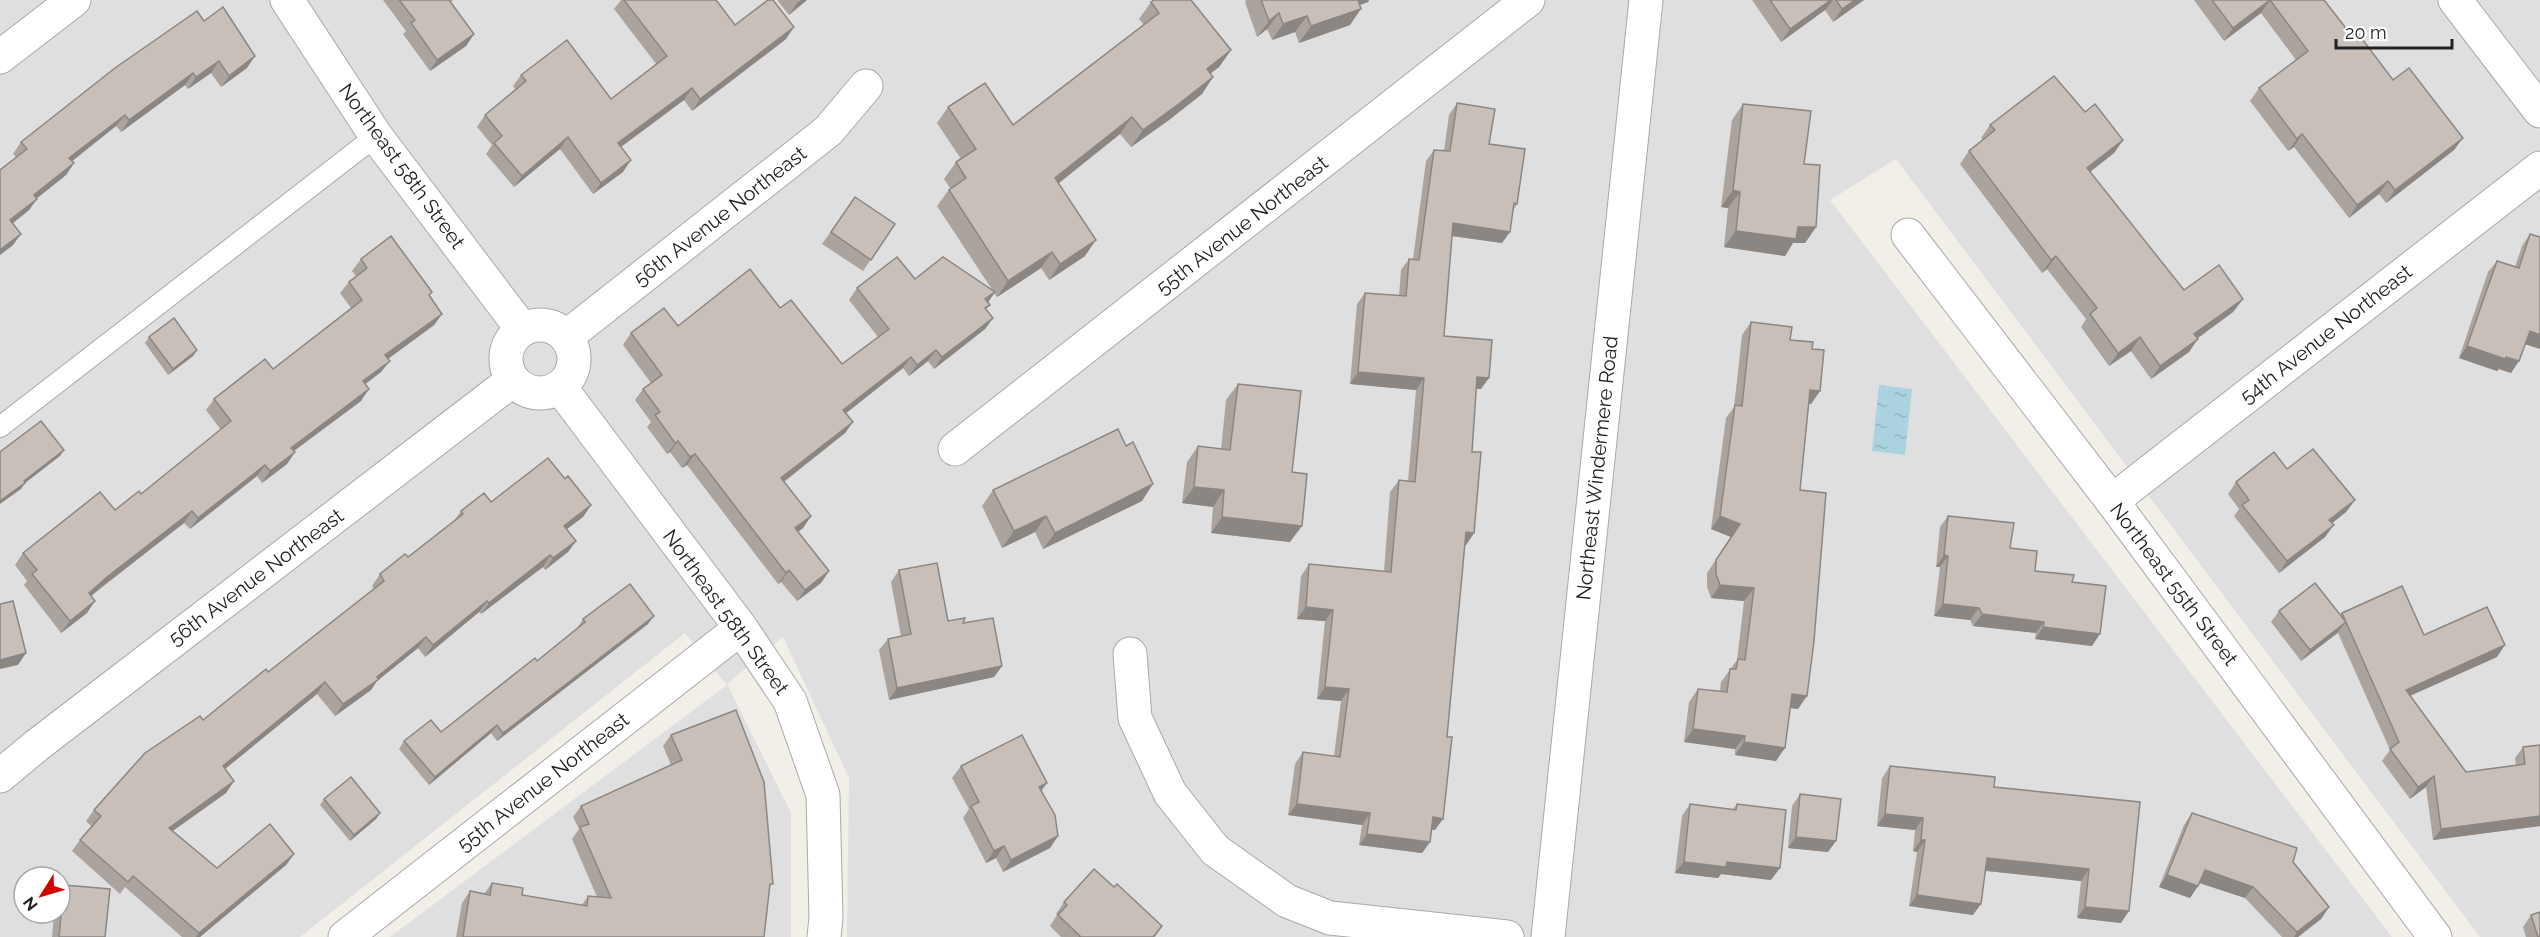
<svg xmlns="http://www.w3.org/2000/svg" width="2540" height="937" font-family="Raleway,sans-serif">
  <defs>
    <pattern id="water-ripples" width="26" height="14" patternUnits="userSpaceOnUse" patternTransform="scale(1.5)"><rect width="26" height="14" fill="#aad3df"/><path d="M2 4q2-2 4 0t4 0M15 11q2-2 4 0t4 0" fill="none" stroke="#92b5bf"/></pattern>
  </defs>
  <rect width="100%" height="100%" fill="#f2efe9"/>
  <path fill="#e0dfdf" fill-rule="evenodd" d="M0,0h2540v937h-60l-584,-778 -66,41 562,737h-1545l2,-159 -66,-141 -56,47 64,129v124h-401l337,-252 -42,-52 -385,304h-300zM24,877h36v36h-36z"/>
  <polygon fill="url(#water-ripples)" points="1879,385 1912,389 1905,455 1872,451"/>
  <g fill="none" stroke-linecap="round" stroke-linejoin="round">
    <g stroke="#a9a9a9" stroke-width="22">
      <polyline id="service" points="0,427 376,136"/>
    </g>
    <g stroke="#a9a9a9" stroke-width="35">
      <g id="minor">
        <polyline points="287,0 376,136 522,329"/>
        <polyline points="2455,0 2540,111"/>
        <polyline points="0,57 74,0"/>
        <polyline points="1908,235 2112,501 2435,937"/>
        <circle cx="540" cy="359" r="34"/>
        <polyline points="566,337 828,131 866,86"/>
        <polyline points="560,387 741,628 790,701 823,795 826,918 824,937"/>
        <polyline points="955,449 1528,0"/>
        <polyline points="2112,501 2540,168"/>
        <polyline points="1130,654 1135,718 1170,793 1215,850 1287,901 1330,918 1507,937"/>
        <polyline points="0,776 36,746 513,380"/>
        <polyline points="345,937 741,628"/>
        <polyline points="1548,937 1646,0"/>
      </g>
    </g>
    <use href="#service" stroke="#fff" stroke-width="20"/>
    <use href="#minor" stroke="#fff" stroke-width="33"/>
  </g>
  <g fill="#aba49e">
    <polygon points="383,0 453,0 451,2 474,34 466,46 430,71 403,34 406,31"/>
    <polygon points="621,0 716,0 735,25 786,39 692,111 684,100 621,147 623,172 593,194 560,149 514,187 486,154 492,145 477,127 485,115 516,90 513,86 521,75 611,99 657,65 614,9"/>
    <polygon points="777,0 807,0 789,15"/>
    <polygon points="1246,0 1369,0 1368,2 1360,5 1350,25 1299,43 1295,32 1272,40 1267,29 1257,37 1245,2"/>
    <polygon points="1752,0 1864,0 1833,22 1825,10 1781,42"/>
    <polygon points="2194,0 2324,0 2352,36 2393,80 2454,150 2386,203 2379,194 2349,218 2294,147 2288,151 2250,101 2259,88 2296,60 2261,13 2224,41"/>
    <polygon points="1151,2 1231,50 1219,67 1210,74 1213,77 1202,94 1169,120 1131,147 1120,134 1059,183 1085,256 1049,280 1041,268 997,297 994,293 988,302 990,305 986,309 993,318 985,329 934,369 928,361 909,376 903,368 846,413 853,422 845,433 784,482 811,516 803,528 798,532 829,571 821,583 797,601 781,582 778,584 687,465 682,468 670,452 667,454 647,427 651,422 635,400 643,389 651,383 623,345 631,333 780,308 842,364 878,337 849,300 857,288 915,279 993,291 937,206 950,188 944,179 956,162 961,159 937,123 948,107 1013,125 1144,25 1139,19"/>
    <polygon points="204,21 247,68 221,87 211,73 188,89 185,85 121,132 116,126 72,161 74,163 66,175 37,198 29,210 13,223 13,245 0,255 0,170 16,157 13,154 21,142"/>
    <polygon points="1457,103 1489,144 1517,204 1514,209 1502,243 1452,236 1444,336 1481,389 1476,389 1472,452 1474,533 1466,545 1464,545 1435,830 1432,830 1430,842 1422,853 1359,845 1362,825 1288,815 1295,764 1303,752 1334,756 1341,701 1317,699 1325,621 1297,619 1301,576 1309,564 1384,571 1390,492 1399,480 1408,481 1416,390 1350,384 1357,304 1365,293 1399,296 1401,270 1409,259 1413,259 1426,161 1434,150 1444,151 1449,115"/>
    <polygon points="1743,104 1804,164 1816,227 1805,243 1793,243 1785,256 1724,247 1728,208 1721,207 1732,120"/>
    <polygon points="2085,112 2123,140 2114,153 2090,172 2184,290 2243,299 2233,312 2197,339 2189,352 2151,379 2131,351 2109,366 2081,327 2086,319 2047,269 2042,273 1960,164 1969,151 1983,140 1981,138 1990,125"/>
    <polygon points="855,197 895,224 863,271 822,244"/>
    <polygon points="2530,234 2525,344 2511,373 2499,369 2497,371 2459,358 2488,272 2497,261 2515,267 2522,246"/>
    <polygon points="361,259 429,296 442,314 434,325 388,359 381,372 365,384 361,401 294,451 295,452 287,464 262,483 257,476 190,529 184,523 91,596 87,613 61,633 24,585 27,581 15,565 23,553 115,510 141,494 221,430 206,410 214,399 273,369 351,308 340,293 349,282 356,276 352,271"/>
    <polygon points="1751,322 1812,349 1820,391 1811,404 1809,404 1800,490 1798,709 1790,708 1776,761 1735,755 1735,749 1684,742 1689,702 1698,689 1720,691 1721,682 1737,660 1744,601 1711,598 1707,587 1707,573 1731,537 1711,529 1726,418 1734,407 1742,335"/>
    <polygon points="149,337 197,350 193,356 168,375 145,343"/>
    <polygon points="1238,384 1292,472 1290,542 1211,533 1213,507 1182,503 1187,462 1198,446 1221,449 1226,400"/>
    <polygon points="2287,469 2355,500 2346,512 2332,523 2325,537 2279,573 2234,516 2239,509 2228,494 2236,482"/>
    <polygon points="565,479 591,505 583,517 567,529 576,541 568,552 545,570 543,567 481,614 479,612 425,657 418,648 377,681 371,690 335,716 317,694 225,769 234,781 226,793 173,831 217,868 294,854 286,865 200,937 182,937 125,887 120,894 72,851 80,840 92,827 86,821 94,810 203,720 268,672 374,589 372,586 380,574 408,557 453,522 461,511"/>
    <polygon points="993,490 1142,501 1043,549 1035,532 1002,548 982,506"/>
    <polygon points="1948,516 2010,548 2035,571 2072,582 2092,646 2035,639 2036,633 1973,626 1970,620 1934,616 1940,567 1936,567 1940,527"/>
    <polygon points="899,570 948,621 963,623 1002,666 994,677 889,700 879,650 888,639 901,636 891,582"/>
    <polygon points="2279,611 2340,615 2342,613 2424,635 2497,657 2410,696 2466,772 2516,765 2515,758 2523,747 2540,745 2540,826 2433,840 2426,787 2410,799 2382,761 2390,750 2338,633 2301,661 2271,622"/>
    <polygon points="583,619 648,624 497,741 491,733 429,785 399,749 404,741 441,732 537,661 578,628 578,627"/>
    <polygon points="671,735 769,889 764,937 456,937 462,903 470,891 484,894 492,883 522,895 582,905 588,896 597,897 572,839 579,829 573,817 581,806 671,765 663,746"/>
    <polygon points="961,766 1042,791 1058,836 1050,848 1003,872 996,858 986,863 963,818 969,809 952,778"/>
    <polygon points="1890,766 1994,787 2140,802 2121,923 2077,918 2081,881 1986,871 1973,915 1909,906 1917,852 1913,851 1915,830 1877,826 1882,778"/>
    <polygon points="1800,794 1828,852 1788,848 1792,806"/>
    <polygon points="324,799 380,813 376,819 350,841 320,805"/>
    <polygon points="1690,804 1733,809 1737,804 1771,880 1721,874 1718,878 1675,873 1682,816"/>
    <polygon points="2192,813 2293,862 2329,907 2321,919 2298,937 2282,937 2245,898 2199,883 2190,898 2159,887 2184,825"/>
    <polygon points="64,885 105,937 52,937 54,913 60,913 60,891"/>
    <polygon points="1114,887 1162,926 1155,937 1061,937 1050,926 1057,915 1056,914 1064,902"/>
    <polygon points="2531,915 2540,937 2526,937 2523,927"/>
  </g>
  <g fill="#8b8681">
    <polygon points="801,0 807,0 789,15 797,3"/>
    <polygon points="1352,0 1369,0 1368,2 1344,11"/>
    <polygon points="1831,0 1833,0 1825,10 1781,42 1790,29"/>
    <polygon points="1855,0 1864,0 1833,22 1842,9"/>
    <polygon points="2270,0 2261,13 2224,41 2233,28"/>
    <polygon points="1361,9 1350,25 1299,43 1311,26"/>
    <polygon points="1279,13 1267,29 1257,37 1269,21"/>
    <polygon points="1307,16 1295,32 1272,40 1283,24"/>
    <polygon points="794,27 786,39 692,111 700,99"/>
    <polygon points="474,34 466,46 430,71 437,60"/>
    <polygon points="1231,50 1219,67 1195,85 1207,69"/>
    <polygon points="255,56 247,68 221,87 229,76"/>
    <polygon points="219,61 211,73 188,89 196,77"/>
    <polygon points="193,73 185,85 121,132 129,120"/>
    <polygon points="1213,77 1202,94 1169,120 1131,147 1143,130"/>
    <polygon points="692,88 684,100 610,155 618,143"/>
    <polygon points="125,115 116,126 61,170 69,158"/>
    <polygon points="1132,117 1120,134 1044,195 1055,178"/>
    <polygon points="2302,134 2294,147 2288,151 2297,139"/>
    <polygon points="568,137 560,149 514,187 522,176"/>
    <polygon points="2463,138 2454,150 2386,203 2395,190"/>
    <polygon points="2123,140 2114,153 2077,182 2087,168"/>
    <polygon points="631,160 623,172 593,194 601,183"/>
    <polygon points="74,163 66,175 26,207 34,195"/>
    <polygon points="2388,181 2379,194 2349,218 2357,205"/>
    <polygon points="1733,190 1740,192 1728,208 1721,207"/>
    <polygon points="37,199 29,210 2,232 10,220"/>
    <polygon points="1453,223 1510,232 1502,243 1445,235"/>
    <polygon points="1798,227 1816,227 1805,243 1793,243 1785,256 1724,247 1736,231"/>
    <polygon points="21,234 13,245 0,255 0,250"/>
    <polygon points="1096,240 1085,256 1049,280 1060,264"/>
    <polygon points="1052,252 1041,268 997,297 1008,281"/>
    <polygon points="2056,256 2047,269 2042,273 2051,260"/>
    <polygon points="995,292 987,304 985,299"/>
    <polygon points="2243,299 2233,312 2185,347 2194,334"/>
    <polygon points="442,314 434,325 377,367 385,355"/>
    <polygon points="993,318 985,329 934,369 942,357"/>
    <polygon points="2530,331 2540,335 2540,349 2521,343"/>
    <polygon points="2140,337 2131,351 2109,366 2118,353"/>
    <polygon points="2198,339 2189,352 2151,379 2160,366"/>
    <polygon points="2467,346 2506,357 2519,361 2511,373 2499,369 2497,371 2459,358"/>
    <polygon points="197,350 193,356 168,375 173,369"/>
    <polygon points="936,350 928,361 909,376 917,365"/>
    <polygon points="911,357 903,368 835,422 843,410"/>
    <polygon points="390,361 381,372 355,392 363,381"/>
    <polygon points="1358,372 1424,378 1416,390 1350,384"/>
    <polygon points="1477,377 1489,378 1481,389 1469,388"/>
    <polygon points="369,389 361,401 283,459 291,448"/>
    <polygon points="1810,390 1820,391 1811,404 1801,403"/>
    <polygon points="853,422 845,433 773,490 781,478"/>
    <polygon points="678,441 670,452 667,454 675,443"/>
    <polygon points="64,450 60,456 20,487 24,481"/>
    <polygon points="295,452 287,464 262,483 270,471"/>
    <polygon points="695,454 687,465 682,468 690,457"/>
    <polygon points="265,465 257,476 190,529 198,518"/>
    <polygon points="25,483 21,489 0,504 0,501"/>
    <polygon points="1153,484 1142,501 1043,549 1055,533"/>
    <polygon points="1194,487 1224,490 1213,507 1182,503"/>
    <polygon points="2355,500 2346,512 2321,532 2329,520"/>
    <polygon points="591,505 583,517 556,537 564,526"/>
    <polygon points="192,511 184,523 99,589 81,605 89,593 107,577"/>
    <polygon points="811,516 803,528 787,540 795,528"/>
    <polygon points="1046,516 1035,532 1002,548 1014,531"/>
    <polygon points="1720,516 1740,524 1731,537 1711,529"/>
    <polygon points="1222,517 1302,526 1290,542 1211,533"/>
    <polygon points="2334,525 2325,537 2279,573 2287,561"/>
    <polygon points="1466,532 1474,533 1466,545 1457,544"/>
    <polygon points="576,541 568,552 545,570 553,558"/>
    <polygon points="550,555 543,567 481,614 489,603"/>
    <polygon points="1944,555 1948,556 1940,567 1936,567"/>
    <polygon points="789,570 781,582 778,584 786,573"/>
    <polygon points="829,571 821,583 797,601 805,590"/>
    <polygon points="1720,585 1754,588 1744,601 1711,598"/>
    <polygon points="95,601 87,613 61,633 70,621"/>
    <polygon points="487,601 479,612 425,657 433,645"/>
    <polygon points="1943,604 1979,608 1970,620 1934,616"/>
    <polygon points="1306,607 1333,610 1325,621 1297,619"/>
    <polygon points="1982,614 2044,622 2036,633 1973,626"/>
    <polygon points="654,616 648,624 497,741 503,733"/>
    <polygon points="2346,622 2337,633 2301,661 2310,650"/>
    <polygon points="2043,627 2100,634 2092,646 2035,639"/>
    <polygon points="426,637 418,648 377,681 371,690 335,716 343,704"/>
    <polygon points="2505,645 2497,657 2398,701 2406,690"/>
    <polygon points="26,653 18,665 0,669 0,660"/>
    <polygon points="1002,666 994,677 889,700 897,688"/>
    <polygon points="325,682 317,694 215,777 223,766"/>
    <polygon points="1325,687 1349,689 1341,701 1317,699"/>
    <polygon points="1792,694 1807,696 1798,709 1783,707"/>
    <polygon points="497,725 491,733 429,785 435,777"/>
    <polygon points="1693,729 1745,736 1735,749 1684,742"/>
    <polygon points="1744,742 1785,748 1776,761 1735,755"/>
    <polygon points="2434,776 2426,787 2410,799 2418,787"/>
    <polygon points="234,781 226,793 161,839 169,828"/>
    <polygon points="1047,783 1039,794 1039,787"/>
    <polygon points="1297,804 1370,813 1362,825 1288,815"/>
    <polygon points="380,813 376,819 350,841 354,835"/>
    <polygon points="1885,814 1923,818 1915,830 1877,826"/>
    <polygon points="2540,816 2540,826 2433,840 2441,829"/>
    <polygon points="1433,817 1443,819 1435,830 1425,829"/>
    <polygon points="1367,834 1430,842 1422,853 1359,845"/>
    <polygon points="1058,836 1050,848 1003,872 1011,860"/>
    <polygon points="1796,837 1836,841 1828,852 1788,848"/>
    <polygon points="1921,840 1925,840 1917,852 1913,851"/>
    <polygon points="1004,846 996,858 986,863 994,851"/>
    <polygon points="294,854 286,865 200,937 196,937 199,933"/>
    <polygon points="1987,858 2089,869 2081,881 1979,870"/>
    <polygon points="1684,862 1727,862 1780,868 1771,880 1721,874 1718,878 1675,873"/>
    <polygon points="2205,870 2253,887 2245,898 2197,882"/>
    <polygon points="2167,875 2198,886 2190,898 2159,887"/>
    <polygon points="1917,895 1981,904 1973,915 1909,906"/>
    <polygon points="2085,907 2129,911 2121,923 2077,918"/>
    <polygon points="2329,907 2321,919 2298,937 2294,937 2297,932"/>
  </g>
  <g fill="#c7bfb8" stroke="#8b8681" stroke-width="1.5">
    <polygon points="399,0 449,0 474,34 437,60 411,23 415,20"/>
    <polygon points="624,0 716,0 735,25 768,0 773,0 794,27 700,99 692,88 618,143 631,160 601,183 568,137 522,176 494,143 502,136 485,115 526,81 521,75 567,40 611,99 667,56"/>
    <polygon points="1154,0 1191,0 1231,50 1207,69 1213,77 1180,103 1143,130 1132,117 1055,178 1096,240 1060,264 1052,252 1008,281 949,190 966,178 956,162 976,149 948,107 985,83 1013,125 1159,13 1151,2"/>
    <polygon points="1261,0 1358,0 1361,9 1311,26 1307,16 1283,24 1279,13 1269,21"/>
    <polygon points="1770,0 1831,0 1790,29"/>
    <polygon points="1836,0 1855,0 1842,9"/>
    <polygon points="2212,0 2324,0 2352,36 2357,32 2393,80 2409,68 2463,138 2395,190 2388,181 2357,205 2302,134 2297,139 2259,88 2308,51 2270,0 2233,28"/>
    <polygon points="223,7 255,56 229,76 219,61 196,77 193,73 129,120 125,115 69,158 74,163 34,195 37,199 10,220 21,234 0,250 0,170 27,149 21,142 115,68 197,11 204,21"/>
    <polygon points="2054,76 2085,112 2095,104 2123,140 2087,168 2184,290 2219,265 2243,299 2194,334 2198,339 2160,366 2140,337 2118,353 2090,314 2097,308 2056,256 2051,260 1969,151 1995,130 1990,125"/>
    <polygon points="1457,103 1495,109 1489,144 1525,149 1517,204 1514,203 1510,232 1453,223 1444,336 1492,340 1489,378 1477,377 1472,452 1481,452 1474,533 1466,532 1447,737 1452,737 1443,819 1433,817 1430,842 1367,834 1370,813 1297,804 1303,752 1340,757 1349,689 1325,687 1333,610 1306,607 1309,564 1391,572 1399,480 1415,482 1424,378 1358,372 1365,293 1406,296 1409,259 1419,260 1434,150 1450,151"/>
    <polygon points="1743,104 1811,111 1804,164 1820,165 1816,227 1798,227 1796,239 1736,231 1740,192 1733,190"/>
    <polygon points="855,197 895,224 871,260 831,232"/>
    <polygon points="2530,234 2540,237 2540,335 2530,331 2519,361 2506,357 2505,359 2467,346 2497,261 2519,268"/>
    <polygon points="391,236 432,292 429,295 442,314 385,355 390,361 363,381 369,389 291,448 295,452 270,471 265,465 198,518 192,511 107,577 89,593 95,601 70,621 32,574 37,570 23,553 100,492 115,510 139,491 141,494 231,421 214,399 265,359 273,369 362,300 349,282 367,268 361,259"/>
    <polygon points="897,257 915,279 943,257 995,292 985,299 990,305 985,308 993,318 942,357 936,350 917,365 911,357 843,410 853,422 781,478 811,516 795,528 829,571 805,590 789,570 786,573 695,454 690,457 678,441 675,443 655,415 660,412 643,389 662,375 631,333 664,308 678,326 750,269 780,308 791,300 842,364 889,329 857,288"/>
    <polygon points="174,318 197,350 173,369 149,337"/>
    <polygon points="1751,322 1792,327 1790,340 1813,342 1812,349 1824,350 1820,391 1810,390 1800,490 1826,493 1814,641 1807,696 1792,694 1785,748 1744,742 1745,736 1693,729 1698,689 1727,692 1730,669 1736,669 1738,659 1745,660 1754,588 1720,585 1716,574 1716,560 1740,524 1720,516 1735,405 1742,406"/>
    <polygon points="1238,384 1301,391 1292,472 1307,474 1302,526 1222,517 1224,490 1194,487 1198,446 1230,450"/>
    <polygon points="41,421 64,450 24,481 25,483 0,501 0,452"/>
    <polygon points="1118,429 1126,446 1133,442 1153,484 1055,533 1046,516 1014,531 993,490"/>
    <polygon points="2313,449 2355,500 2329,520 2334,525 2287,561 2242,505 2249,500 2236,482 2274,452 2287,469"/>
    <polygon points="548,458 565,479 568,476 591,505 564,526 576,541 553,558 550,555 489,603 487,601 433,645 426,637 377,677 379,679 343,704 325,682 223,766 234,781 169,828 217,868 270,824 294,854 199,933 133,876 128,882 80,840 101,816 94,810 145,753 200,716 203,720 266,669 268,672 384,581 380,574 405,554 408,557 463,514 461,511 484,493 491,502"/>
    <polygon points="1948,516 2014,523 2010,548 2037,551 2035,571 2074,575 2072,582 2106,586 2100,634 2043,627 2044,622 1982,614 1979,608 1943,604 1948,556 1944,555"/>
    <polygon points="937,563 948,621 965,618 963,623 993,618 1002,666 897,688 888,639 911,634 899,570"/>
    <polygon points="2315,583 2346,622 2310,650 2279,611"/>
    <polygon points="630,584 654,616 503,733 497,725 435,777 404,741 431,720 441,732 535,658 537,661 585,622 583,619"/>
    <polygon points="2402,586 2424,635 2487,607 2505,645 2406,690 2466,772 2525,764 2523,747 2540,745 2540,816 2441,829 2434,776 2418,787 2390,749 2399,742 2342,613"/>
    <polygon points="13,601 26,653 0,660 0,604"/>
    <polygon points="736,710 764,782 773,884 770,884 764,937 463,937 470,891 490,895 492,883 523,888 522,895 587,906 588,896 611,898 580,827 589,824 581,806 682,760 671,735"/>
    <polygon points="1022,735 1047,783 1039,787 1055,815 1058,836 1011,860 1004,846 994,851 971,806 979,802 961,766"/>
    <polygon points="1890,766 1995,777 1994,787 2140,802 2129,911 2085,907 2089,869 1987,858 1981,904 1917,895 1925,840 1921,840 1923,818 1885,814"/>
    <polygon points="351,777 380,813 354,835 324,799"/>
    <polygon points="1800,794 1841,799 1836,841 1796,837"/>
    <polygon points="1690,804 1736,810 1737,804 1786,810 1780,868 1727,862 1726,867 1684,862"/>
    <polygon points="2192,813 2297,848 2293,862 2329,907 2297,932 2253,887 2205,870 2198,886 2167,875"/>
    <polygon points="1094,869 1114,887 1117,884 1162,926 1153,937 1079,937 1080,936 1058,915 1067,905 1064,902"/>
    <polygon points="64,885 110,889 105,937 59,937"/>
    <polygon points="2540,912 2540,937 2538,937 2531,915"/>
  </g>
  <g text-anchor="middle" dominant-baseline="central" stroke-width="6" stroke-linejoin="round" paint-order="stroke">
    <g font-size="20" fill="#222" stroke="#fff">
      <text transform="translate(402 166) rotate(54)">Northeast 58th Street</text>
      <text transform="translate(720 216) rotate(-38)">56th Avenue Northeast</text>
      <text transform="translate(1242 225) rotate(-38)">55th Avenue Northeast</text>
      <text transform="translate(2326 334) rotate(-38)">54th Avenue Northeast</text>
      <text transform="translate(1597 468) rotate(-84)">Northeast Windermere Road</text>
      <text transform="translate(256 577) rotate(-37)">56th Avenue Northeast</text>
      <text transform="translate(2174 584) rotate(53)">Northeast 55th Street</text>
      <text transform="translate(726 612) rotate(54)">Northeast 58th Street</text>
      <text transform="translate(543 782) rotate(-38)">55th Avenue Northeast</text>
    </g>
  </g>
  <g transform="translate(42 895) rotate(233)"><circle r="28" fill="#ffffff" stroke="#a7a7a7" stroke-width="1.5"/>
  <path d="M0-4.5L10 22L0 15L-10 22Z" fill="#d40000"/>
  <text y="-9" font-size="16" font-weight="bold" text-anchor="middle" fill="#222222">N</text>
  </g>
  <path d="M2336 39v9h116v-9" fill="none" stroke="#222222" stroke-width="3"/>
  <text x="2345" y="39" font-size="18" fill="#222222" stroke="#ffffff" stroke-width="4.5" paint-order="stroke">20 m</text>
</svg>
